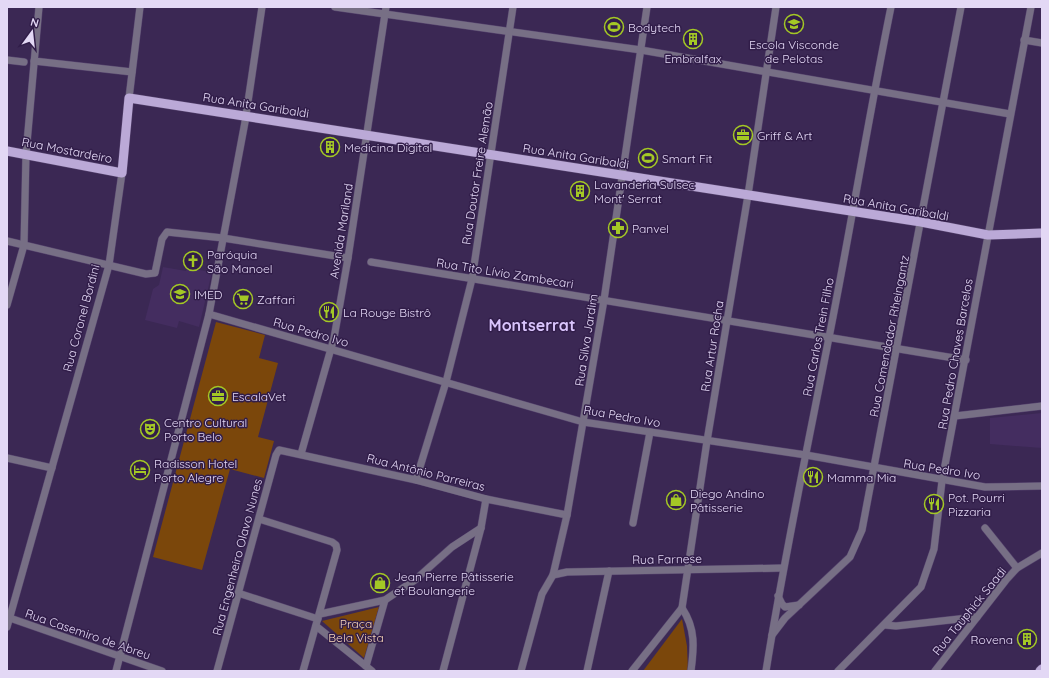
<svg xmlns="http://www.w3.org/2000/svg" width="1049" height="678" font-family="Quicksand,sans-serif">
  <rect width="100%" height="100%" fill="#3b2854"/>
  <g fill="#442d60">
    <polygon points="163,267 186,271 187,268 212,272 199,327 179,321 177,328 145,320 153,289 159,285"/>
    <polygon points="1042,413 1042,448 990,444 990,418"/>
  </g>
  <g fill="#7b470b">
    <polygon points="216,322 265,335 259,358 278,363 258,437 274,441 264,478 230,469 202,570 153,557"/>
    <polygon points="379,607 364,658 322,621"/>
    <polygon points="682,619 687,646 688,671 643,671"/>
  </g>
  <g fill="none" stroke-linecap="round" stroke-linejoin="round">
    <g stroke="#56446e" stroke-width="8">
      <g id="minor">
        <polyline points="335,7 641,50 1010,114"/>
        <polyline points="1024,40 1042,43"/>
        <polyline points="7,60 24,62"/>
        <polyline points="34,61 132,72"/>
        <polyline points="129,98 140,7"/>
        <polyline points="7,241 146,274 155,273 162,239 167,232 223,238 348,258"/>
        <polyline points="371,262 966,360"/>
        <polyline points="7,305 24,245 26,154 39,7"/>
        <polyline points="209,314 583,422 806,455 985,487 1042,486"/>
        <polyline points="955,416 1042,406"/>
        <polyline points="301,454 334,338 348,258 386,7"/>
        <polyline points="7,458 52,468"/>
        <polyline points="416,480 446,382 472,279 513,7"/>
        <polyline points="259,519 332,542 336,545 337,550 303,671"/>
        <polyline points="633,523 650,432"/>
        <polyline points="985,528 1017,568"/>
        <polyline points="553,575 567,572 783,568"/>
        <polyline points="238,593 318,619"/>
        <polyline points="778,596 782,604 785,607 799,605"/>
        <path d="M682,608c14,21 12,40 9,63"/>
        <polyline points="320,614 385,600 415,580 452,547 481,528"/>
        <polyline points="7,617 162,671"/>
        <polyline points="885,625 896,626 977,617"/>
        <polyline points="316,626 372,671"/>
        <polyline points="7,627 109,265 122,173"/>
        <polyline points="772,635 785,618 850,557 862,530 961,7"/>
        <polyline points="366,666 385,600"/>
        <polyline points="116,671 209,314 245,122 262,7"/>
        <polyline points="217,671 276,455 279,450 416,480 486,499 567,515"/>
        <polyline points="443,671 481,528 486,499"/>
        <polyline points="521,671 542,594 553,575 567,515 604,300 647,7"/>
        <polyline points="587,671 609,571"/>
        <polyline points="632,671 682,608 707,441 748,195 776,7"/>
        <path d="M766,671c19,-119 44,-236 67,-354 20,-103 37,-207 58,-310"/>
        <polyline points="838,671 921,587 934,549 942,481 1031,7"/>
        <polyline points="935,671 1006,580 1017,568 1042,553"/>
      </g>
    </g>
    <g stroke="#56446e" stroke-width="10">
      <g id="major">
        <polyline points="7,151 122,173 129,98 921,222 988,235 1042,233"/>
        <polyline points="1040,671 1042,669"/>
      </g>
    </g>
    <use href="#minor" stroke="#776f85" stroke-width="7"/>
    <use href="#major" stroke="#bba9d7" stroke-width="9"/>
  </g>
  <defs>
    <g id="school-ring" transform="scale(1)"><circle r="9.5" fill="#311d49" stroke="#a4c825" stroke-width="1.5"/><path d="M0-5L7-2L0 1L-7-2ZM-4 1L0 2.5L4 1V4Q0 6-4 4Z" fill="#a4c825"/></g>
    <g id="stadium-ring" transform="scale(1)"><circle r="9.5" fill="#311d49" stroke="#a4c825" stroke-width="1.5"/><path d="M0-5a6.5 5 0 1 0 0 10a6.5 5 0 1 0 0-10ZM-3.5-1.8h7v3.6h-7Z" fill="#a4c825"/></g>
    <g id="building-ring" transform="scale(1)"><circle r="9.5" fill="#311d49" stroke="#a4c825" stroke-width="1.5"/><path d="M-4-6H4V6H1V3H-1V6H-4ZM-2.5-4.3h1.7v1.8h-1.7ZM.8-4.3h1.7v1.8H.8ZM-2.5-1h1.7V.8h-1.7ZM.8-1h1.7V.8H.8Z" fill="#a4c825"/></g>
    <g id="office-ring" transform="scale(1)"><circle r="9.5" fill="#311d49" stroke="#a4c825" stroke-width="1.5"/><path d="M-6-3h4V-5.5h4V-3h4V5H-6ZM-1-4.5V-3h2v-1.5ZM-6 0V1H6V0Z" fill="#a4c825"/></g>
    <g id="pharmacy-ring" transform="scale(1)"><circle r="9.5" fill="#311d49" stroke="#a4c825" stroke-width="1.5"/><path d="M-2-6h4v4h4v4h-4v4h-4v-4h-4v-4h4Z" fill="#a4c825"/></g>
    <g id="church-ring" transform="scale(1)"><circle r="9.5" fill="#311d49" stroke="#a4c825" stroke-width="1.5"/><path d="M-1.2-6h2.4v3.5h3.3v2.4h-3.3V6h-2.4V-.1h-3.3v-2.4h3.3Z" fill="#a4c825"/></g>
    <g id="university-ring" transform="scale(1)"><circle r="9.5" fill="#311d49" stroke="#a4c825" stroke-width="1.5"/><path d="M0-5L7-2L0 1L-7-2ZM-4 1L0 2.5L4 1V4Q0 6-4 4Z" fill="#a4c825"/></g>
    <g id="supermarket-ring" transform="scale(1)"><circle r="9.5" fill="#311d49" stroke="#a4c825" stroke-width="1.5"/><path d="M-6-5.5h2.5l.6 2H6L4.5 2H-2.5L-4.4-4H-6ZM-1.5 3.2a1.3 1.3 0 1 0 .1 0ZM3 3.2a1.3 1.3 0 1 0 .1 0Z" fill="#a4c825"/></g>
    <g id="restaurant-ring" transform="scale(1)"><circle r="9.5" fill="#311d49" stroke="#a4c825" stroke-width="1.5"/><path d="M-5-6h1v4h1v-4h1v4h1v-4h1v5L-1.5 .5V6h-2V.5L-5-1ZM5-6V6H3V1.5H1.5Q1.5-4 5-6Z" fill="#a4c825"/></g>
    <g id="theatre-ring" transform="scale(1)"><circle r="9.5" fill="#311d49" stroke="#a4c825" stroke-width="1.5"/><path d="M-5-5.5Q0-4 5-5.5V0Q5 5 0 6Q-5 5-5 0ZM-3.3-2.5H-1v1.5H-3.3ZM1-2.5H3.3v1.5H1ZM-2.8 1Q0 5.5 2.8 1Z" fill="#a4c825"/></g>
    <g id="hotel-ring" transform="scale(1)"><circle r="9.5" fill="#311d49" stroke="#a4c825" stroke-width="1.5"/><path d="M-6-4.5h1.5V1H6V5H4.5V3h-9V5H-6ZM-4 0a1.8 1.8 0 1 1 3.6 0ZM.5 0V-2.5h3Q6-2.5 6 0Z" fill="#a4c825"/></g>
    <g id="shop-ring" transform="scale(1)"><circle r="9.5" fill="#311d49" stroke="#a4c825" stroke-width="1.5"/><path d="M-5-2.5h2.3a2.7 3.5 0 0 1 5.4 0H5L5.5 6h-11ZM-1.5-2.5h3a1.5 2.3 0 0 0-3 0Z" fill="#a4c825"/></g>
  </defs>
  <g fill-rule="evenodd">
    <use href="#school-ring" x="794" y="24"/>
    <use href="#stadium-ring" x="614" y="27"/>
    <use href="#building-ring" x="693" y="39"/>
    <use href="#office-ring" x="743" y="135"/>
    <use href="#building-ring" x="330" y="147"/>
    <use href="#stadium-ring" x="648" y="158"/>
    <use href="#building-ring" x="580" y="191"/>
    <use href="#pharmacy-ring" x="618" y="228"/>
    <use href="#church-ring" x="193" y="261"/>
    <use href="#university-ring" x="180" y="294"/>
    <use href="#supermarket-ring" x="243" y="299"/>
    <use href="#restaurant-ring" x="329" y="312"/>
    <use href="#office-ring" x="218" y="396"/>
    <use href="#theatre-ring" x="150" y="429"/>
    <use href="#hotel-ring" x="140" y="470"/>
    <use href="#restaurant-ring" x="813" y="477"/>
    <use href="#shop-ring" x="676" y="500"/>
    <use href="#restaurant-ring" x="934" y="504"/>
    <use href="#shop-ring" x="380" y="583"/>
    <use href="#building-ring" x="1027" y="639"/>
  </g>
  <g text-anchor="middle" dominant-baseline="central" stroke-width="3" stroke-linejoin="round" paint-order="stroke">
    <g font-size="12" fill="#e3d8f5" stroke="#311d49" text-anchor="start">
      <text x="628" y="27">Bodytech</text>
      <text x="794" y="44" text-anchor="middle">Escola Visconde<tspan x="794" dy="14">de Pelotas</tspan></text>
      <text x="693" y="58" text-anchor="middle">Embralfax</text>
      <text x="757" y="135">Griff &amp; Art</text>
      <text x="344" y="147">Medicina Digital</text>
      <text x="662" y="158">Smart Fit</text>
      <text x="594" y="184">Lavanderia Sulsec<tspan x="594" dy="14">Mont' Serrat</tspan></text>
      <text x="632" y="228">Panvel</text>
      <text x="207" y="254">Paróquia<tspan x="207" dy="14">São Manoel</tspan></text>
      <text x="194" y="294">IMED</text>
      <text x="257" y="299">Zaffari</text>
      <text x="343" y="312">La Rouge Bistrô</text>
      <text x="232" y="396">EscalaVet</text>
      <text x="164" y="422">Centro Cultural<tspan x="164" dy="14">Porto Belo</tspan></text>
      <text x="154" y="463">Radisson Hotel<tspan x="154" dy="14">Porto Alegre</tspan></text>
      <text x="827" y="477">Mamma Mia</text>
      <text x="690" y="493">Diego Andino<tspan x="690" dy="14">Pâtisserie</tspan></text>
      <text x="948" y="497">Pot. Pourri<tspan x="948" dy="14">Pizzaria</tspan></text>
      <text x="394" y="576">Jean Pierre Pâtisserie<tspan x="394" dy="14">et Boulangerie</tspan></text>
      <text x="1013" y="639" text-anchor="end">Rovena</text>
    </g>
    <g font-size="12" fill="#e3d8f5" stroke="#311d49">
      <text transform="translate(256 105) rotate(9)">Rua Anita Garibaldi</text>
      <text transform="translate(67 150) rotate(11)">Rua Mostardeiro</text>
      <text transform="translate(576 156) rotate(9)">Rua Anita Garibaldi</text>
      <text transform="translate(477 173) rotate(-81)">Rua Doutor Freire Alemão</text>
      <text transform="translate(896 207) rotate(10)">Rua Anita Garibaldi</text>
      <text transform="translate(341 231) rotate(-81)">Avenida Mariland</text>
      <text transform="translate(505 273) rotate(9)">Rua Tito Lívio Zambecari</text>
      <text transform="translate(81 318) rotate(-75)">Rua Coronel Bordini</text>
      <text transform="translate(311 332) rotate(16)">Rua Pedro Ivo</text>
      <text transform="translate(889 336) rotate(-79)">Rua Comendador Rheingantz</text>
      <text transform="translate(818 337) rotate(-79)">Rua Carlos Trein Filho</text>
      <text transform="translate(586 340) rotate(-81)">Rua Silva Jardim</text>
      <text transform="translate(712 346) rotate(-81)">Rua Artur Rocha</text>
      <text transform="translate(955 354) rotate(-80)">Rua Pedro Chaves Barcelos</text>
      <text transform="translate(622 416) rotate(10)">Rua Pedro Ivo</text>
      <text transform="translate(942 469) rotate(9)">Rua Pedro Ivo</text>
      <text transform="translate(426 472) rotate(14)">Rua Antônio Parreiras</text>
      <text transform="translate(237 557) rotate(-75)">Rua Engenheiro Olavo Nunes</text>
      <text transform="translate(667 559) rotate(-1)">Rua Farnese</text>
      <text transform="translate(969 611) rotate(-51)">Rua Tauphick Saadi</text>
      <text transform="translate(88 634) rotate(19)">Rua Casemiro de Abreu</text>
    </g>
    <g font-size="12" fill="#f8d7ba" stroke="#311d49">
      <text x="356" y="623">Praça<tspan x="356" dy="14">Bela Vista</tspan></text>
    </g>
    <g font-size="16" font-weight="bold" fill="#d9c4fc" stroke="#311d49">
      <text x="532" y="325">Montserrat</text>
    </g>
  </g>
  <rect width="1049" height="678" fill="none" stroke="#e3d8f5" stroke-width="16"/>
  <g transform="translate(32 32) rotate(15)" stroke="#311d49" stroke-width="3" paint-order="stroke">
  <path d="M0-3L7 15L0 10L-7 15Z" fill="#e3d8f5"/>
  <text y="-6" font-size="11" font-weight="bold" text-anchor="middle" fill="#e3d8f5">N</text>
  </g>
</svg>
